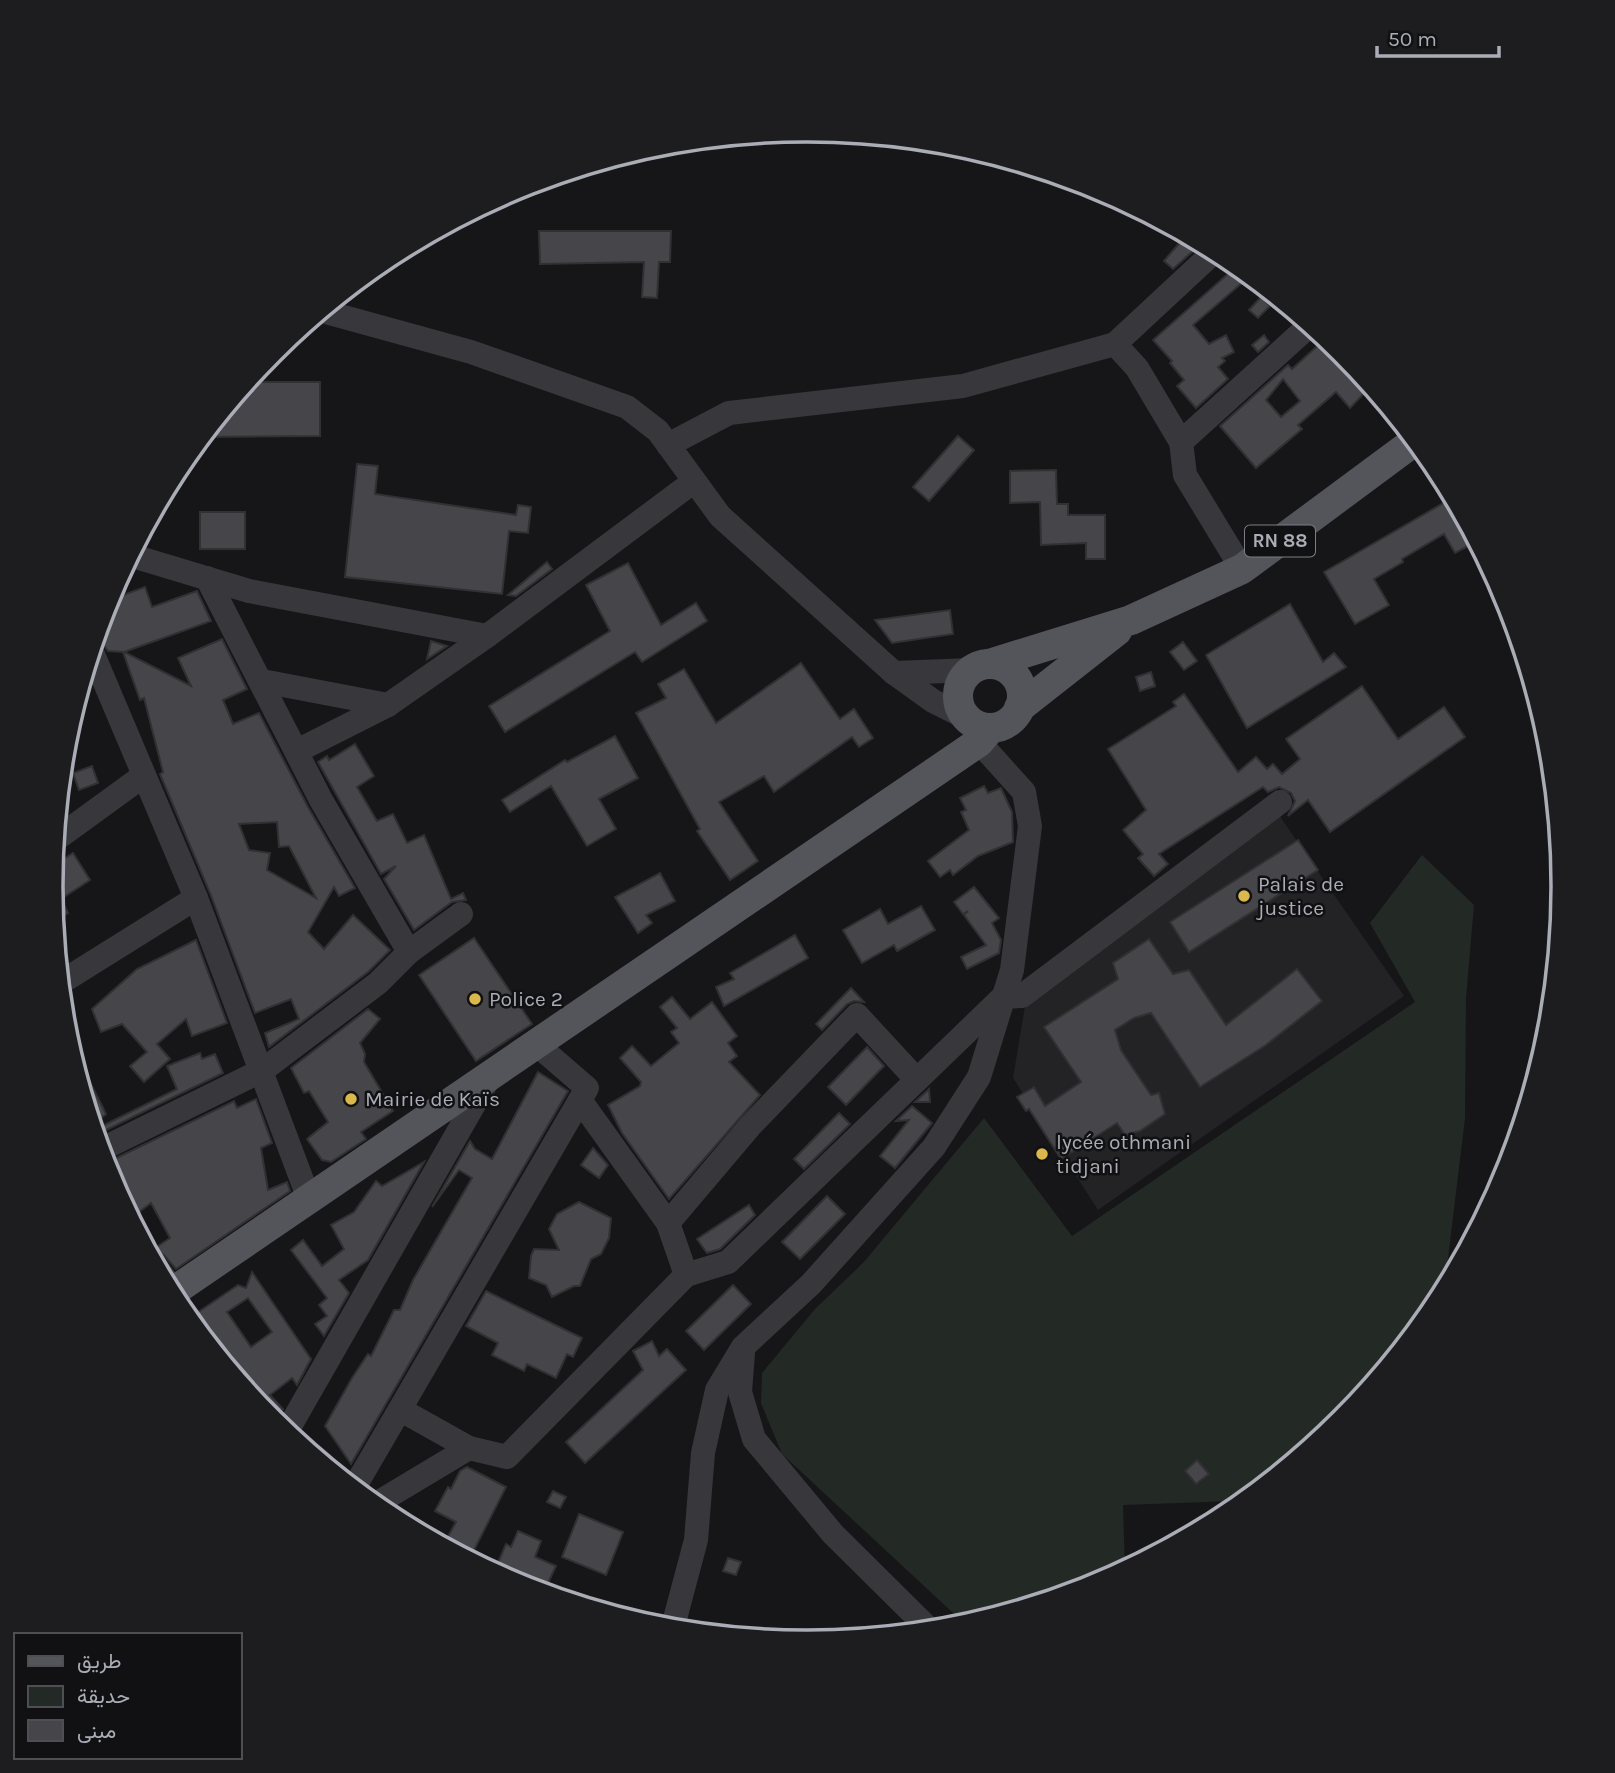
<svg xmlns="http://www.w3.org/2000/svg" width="1615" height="1773" font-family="Karla,Vazirmatn,sans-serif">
  <rect width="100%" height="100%" fill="#161618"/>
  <polygon fill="#232225" points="1279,815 1404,996 1098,1210 1013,1078 1026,1000"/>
  <polygon fill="#232924" points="1422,855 1474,905 1466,998 1465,1118 1447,1267 1435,1309 1342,1422 1251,1497 1235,1501 1123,1505 1125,1571 1097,1586 966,1625 782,1454 761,1403 762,1373 815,1309 863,1263 984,1118 1072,1236 1415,1002 1370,923"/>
  <g fill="#46464a" stroke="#313033" stroke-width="2" fill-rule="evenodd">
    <polygon points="539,231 671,231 670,262 659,262 657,298 642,297 644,262 540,264"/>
    <polygon points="1182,240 1194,250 1173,269 1164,261"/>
    <polygon points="1238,265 1250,276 1193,325 1209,344 1226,335 1234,352 1222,358 1225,361 1218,367 1228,379 1196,408 1177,386 1184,380 1170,363 1172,361 1153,340"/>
    <polygon points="1261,297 1270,306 1258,318 1249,310"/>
    <polygon points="1264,335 1269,342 1258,352 1252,345"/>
    <path d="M1326,338l17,14 28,34 -21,22 -14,-16 -38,33 4,4 -46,39 -36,-42 68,-61 4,4zM1283,379l17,22 -19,16 -15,-17z"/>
    <polygon points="247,382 320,382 320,436 202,437"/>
    <polygon points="958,436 974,450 929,501 913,487"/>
    <polygon points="357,464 378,466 375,494 516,515 518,505 531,507 528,533 509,531 502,594 345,577"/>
    <polygon points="1056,470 1057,504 1068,504 1068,515 1105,515 1105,559 1086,559 1086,543 1041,545 1040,502 1010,503 1010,471"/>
    <polygon points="1447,501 1472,544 1455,553 1444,534 1402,559 1403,562 1374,579 1389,605 1355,624 1324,572"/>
    <rect x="200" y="512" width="45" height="37"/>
    <polygon points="547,562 552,569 516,596 508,595"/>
    <polygon points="628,563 661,625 696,603 707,621 642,662 635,652 505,732 489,706 610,631 586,585"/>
    <path d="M145,587l7,20 45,-16 14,30 -87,31 67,34 -13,-28 44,-19 25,50 -24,11 10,24 26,-11 49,94 47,81 -16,8 -5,-9 -26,45 16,17 29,-34 37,35 -22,22 -99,75 -4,-14 34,-14 -8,-20 -36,14 -45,-120 -50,-119 3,-2 -19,-74 -4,2 -17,-48 -15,-1 -11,-15 10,-35zM277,822l2,25 10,-1 27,52 -49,-28 3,-17 -21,-3 -10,-26z"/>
    <polygon points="1290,604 1323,662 1334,653 1346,667 1247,728 1206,655"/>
    <polygon points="950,610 953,634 892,643 875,620"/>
    <polygon points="431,641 447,646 427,659"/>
    <polygon points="1183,642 1197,661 1184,670 1170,652"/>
    <polygon points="801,663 840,719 854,709 873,738 859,747 852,737 774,792 764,776 719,802 758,861 730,880 697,831 700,829 636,713 666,698 658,684 684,669 716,723"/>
    <polygon points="1151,672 1155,686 1140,691 1136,677"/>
    <polygon points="1362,686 1398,739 1444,707 1465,737 1330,832 1308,800 1288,816 1295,801 1291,793 1279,787 1268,792 1263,787 1159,854 1168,864 1154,876 1138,858 1143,854 1123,830 1146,810 1108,749 1176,706 1173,702 1184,694 1238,772 1256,757 1267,769 1273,764 1282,774 1300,759 1286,739"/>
    <polygon points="615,736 638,778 599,799 616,829 587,846 551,786 510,812 502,800 565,760 567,762"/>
    <polygon points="355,744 374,776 357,787 377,821 393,814 407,843 424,835 451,899 463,893 466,900 452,902 414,930 384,879 396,866 381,874 318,762 327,756 329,760"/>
    <polygon points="92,766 98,783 79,790 73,773"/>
    <polygon points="984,786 988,793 1001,788 1012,812 1013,842 978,856 953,875 950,870 940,877 928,861 969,830 961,812 966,810 960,798"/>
    <polygon points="1298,840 1318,870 1189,952 1170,922"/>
    <polygon points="73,853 90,880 61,899 68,913 54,921 51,886 53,866"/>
    <polygon points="660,873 675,901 646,915 652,923 638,933 615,897"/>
    <polygon points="974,887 999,918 992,923 1001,940 999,953 967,969 961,957 986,945 964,915 968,911 963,914 954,902"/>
    <polygon points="921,906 935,930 897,951 894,945 862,963 843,930 880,909 888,924"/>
    <polygon points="795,935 808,958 724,1006 716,987 734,979 730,973"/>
    <polygon points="474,938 532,1024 476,1061 419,975"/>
    <polygon points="1149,939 1173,974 1189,970 1226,1025 1297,969 1322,1001 1266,1045 1200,1087 1151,1013 1134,1018 1115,1030 1121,1050 1151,1095 1159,1093 1165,1114 1140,1131 1125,1135 1117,1123 1061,1159 1029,1109 1026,1111 1017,1097 1034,1087 1045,1106 1081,1082 1044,1027 1118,979 1113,963"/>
    <polygon points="196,940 227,1023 192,1036 186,1019 157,1044 170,1059 144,1082 130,1066 147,1052 122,1024 101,1032 92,1009 137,969"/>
    <polygon points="851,988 864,1002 854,1001 847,1004 822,1030 816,1024"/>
    <polygon points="672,997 690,1019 712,1002 737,1036 728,1043 737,1056 729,1062 760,1095 669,1199 622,1133 608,1105 640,1086 641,1082 620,1058 632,1046 651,1066 679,1043 671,1032 677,1028 660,1007"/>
    <polygon points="368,1009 380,1019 360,1043 365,1054 364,1062 393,1111 361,1132 366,1139 331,1162 322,1160 307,1139 328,1122 309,1091 304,1093 291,1068"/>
    <polygon points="867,1047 884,1066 846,1105 828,1087"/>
    <polygon points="200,1053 202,1059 215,1054 223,1073 96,1135 94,1130 177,1089 167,1066"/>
    <polygon points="82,1066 106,1114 93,1125 76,1069"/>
    <polygon points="538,1072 568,1091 351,1464 325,1426 352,1378 368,1354 371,1356 394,1310 400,1310 413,1280 472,1178 459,1170 432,1207 470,1141 475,1149 492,1159"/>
    <polygon points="929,1089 930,1102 915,1102 928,1090"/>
    <polygon points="256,1099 272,1143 261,1148 268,1190 287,1182 290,1191 176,1269 164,1255 152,1250 170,1238 151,1203 131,1218 108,1176 112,1173 106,1163 234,1101 237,1108"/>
    <polygon points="912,1106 932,1123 895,1168 880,1156 909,1120 896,1121"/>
    <polygon points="839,1113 850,1124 804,1169 794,1159"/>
    <polygon points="593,1148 608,1165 599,1178 581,1165"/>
    <polygon points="424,1162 368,1260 339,1280 349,1293 324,1336 315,1324 327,1316 319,1305 327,1298 291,1250 303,1240 322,1266 344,1249 331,1225 354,1212 376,1181 382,1186"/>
    <polygon points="827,1196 845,1214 800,1259 782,1242"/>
    <polygon points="579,1202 611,1218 609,1238 601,1254 591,1259 580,1286 574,1286 552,1297 546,1285 529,1278 531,1256 534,1249 559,1250 549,1229 557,1214"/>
    <polygon points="749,1205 755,1215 720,1249 707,1253 697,1239"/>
    <path d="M252,1272l59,87 -14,26 -5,-7 -22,17 13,14 -9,14 -86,-104 50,-34 8,3zM248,1298l24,34 -21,15 -24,-35z"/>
    <polygon points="733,1285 751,1304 704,1350 686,1331"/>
    <polygon points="486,1291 582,1338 573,1357 567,1354 556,1378 527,1364 524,1371 492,1355 498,1343 466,1326"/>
    <polygon points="652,1341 659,1356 667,1349 686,1370 585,1463 566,1442 643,1370 633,1351"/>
    <polygon points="1197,1460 1209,1474 1196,1484 1185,1471"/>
    <polygon points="467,1467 506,1487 471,1556 445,1542 456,1522 435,1511 448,1487 451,1489 460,1471"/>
    <polygon points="553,1491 566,1497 560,1508 547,1502"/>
    <polygon points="579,1514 623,1532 606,1575 562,1557"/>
    <polygon points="518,1531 541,1541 535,1557 556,1566 548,1583 539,1579 534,1590 516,1585 520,1576 497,1565 506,1544 511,1547"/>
    <polygon points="728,1558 741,1562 736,1575 723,1571"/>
  </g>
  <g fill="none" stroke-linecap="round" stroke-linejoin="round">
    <g stroke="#38383c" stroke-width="24">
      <polyline points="322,311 471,352 627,407 658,431 720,516 894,673 933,701 967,718"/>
      <polyline points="1115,344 1215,251"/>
      <polyline points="668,445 729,413 963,386 1115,344 1137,368 1181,442"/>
      <polyline points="133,551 136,557 249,591 487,636 693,482"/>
      <polyline points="1242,569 1185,475 1181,442 1310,325"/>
      <polyline points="207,578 321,800 409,952"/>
      <polyline points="92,652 196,898 309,1199"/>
      <polyline points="894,673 972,670"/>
      <polyline points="262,681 388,705"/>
      <polyline points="297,751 388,705 487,636"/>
      <polyline points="55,840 143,776"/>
      <polyline points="60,983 196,898"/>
      <polyline points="100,1150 263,1070 378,983 409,952 461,914"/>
      <polyline points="668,1223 751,1125 857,1015 917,1080"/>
      <polyline points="157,1268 174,1291"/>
      <polyline points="686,1275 728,1262 1003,997 1022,996 1280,802"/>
      <polyline points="743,1353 740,1392 754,1439 833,1534 931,1631"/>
      <polyline points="401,1410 469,1448"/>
      <polyline points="286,1433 489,1078"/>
      <polyline points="354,1488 587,1088 536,1044"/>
      <polyline points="374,1505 469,1448 507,1457 686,1275 668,1223 580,1100"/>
      <polyline points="672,1630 696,1540 703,1453 717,1390 743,1347 811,1284 934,1147 979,1077 1012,970 1030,826 1024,792 979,742"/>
    </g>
    <g stroke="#54555b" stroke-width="30">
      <polyline points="989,664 1131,620 1242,569 1416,440"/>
      <circle cx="990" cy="696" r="32"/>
      <polyline points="1019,708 1117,631"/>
      <polyline points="171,1293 979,742 991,728"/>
    </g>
  </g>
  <g fill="#dab84c" stroke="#111113" stroke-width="2.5">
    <circle cx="1244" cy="896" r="7"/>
    <circle cx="475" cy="999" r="7"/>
    <circle cx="351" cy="1099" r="7"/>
    <circle cx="1042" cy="1154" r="7"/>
  </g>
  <g text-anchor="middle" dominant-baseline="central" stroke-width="5" stroke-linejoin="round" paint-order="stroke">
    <rect fill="#111113" stroke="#7c7e85" stroke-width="2" x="1245" y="525.5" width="70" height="31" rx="5"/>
    <g font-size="19" font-weight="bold" fill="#aaacb6">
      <text x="1280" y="541">RN 88</text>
    </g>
    <g font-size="21" fill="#aaacb6" stroke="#111113" text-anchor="start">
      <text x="1258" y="884">Palais de<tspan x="1258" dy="24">justice</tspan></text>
      <text x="489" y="999">Police 2</text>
      <text x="365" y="1099">Mairie de Kaïs</text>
      <text x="1056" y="1142">lycée othmani<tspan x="1056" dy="24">tidjani</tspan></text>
    </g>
  </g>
  <path d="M0 0H1615V1773H0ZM63 886a744 744 0 1 1 1488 0a744 744 0 1 1-1488 0Z" fill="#1d1d20" fill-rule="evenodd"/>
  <path fill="none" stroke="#aaacb6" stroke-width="3.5" d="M63 886a744 744 0 1 1 1488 0a744 744 0 1 1-1488 0Z"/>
  <rect x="14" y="1633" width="228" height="126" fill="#111113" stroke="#4e4f54" stroke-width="2"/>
  <rect x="28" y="1656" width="35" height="10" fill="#54555b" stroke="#4e4f54" stroke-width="2"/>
  <text x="77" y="1668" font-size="21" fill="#aaacb6">طريق</text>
  <rect x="28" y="1686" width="35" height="21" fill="#232924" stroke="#4e4f54" stroke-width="2"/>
  <text x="77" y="1703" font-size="21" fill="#aaacb6">حديقة</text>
  <rect x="28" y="1720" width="35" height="21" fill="#46464a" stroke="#4e4f54" stroke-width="2"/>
  <text x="77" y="1738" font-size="21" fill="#aaacb6">مبنى</text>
  <path d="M1377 46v10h122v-10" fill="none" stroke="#aaacb6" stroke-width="3.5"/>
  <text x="1388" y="46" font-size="21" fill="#aaacb6" stroke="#111113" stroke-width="5" paint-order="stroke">50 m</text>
</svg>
